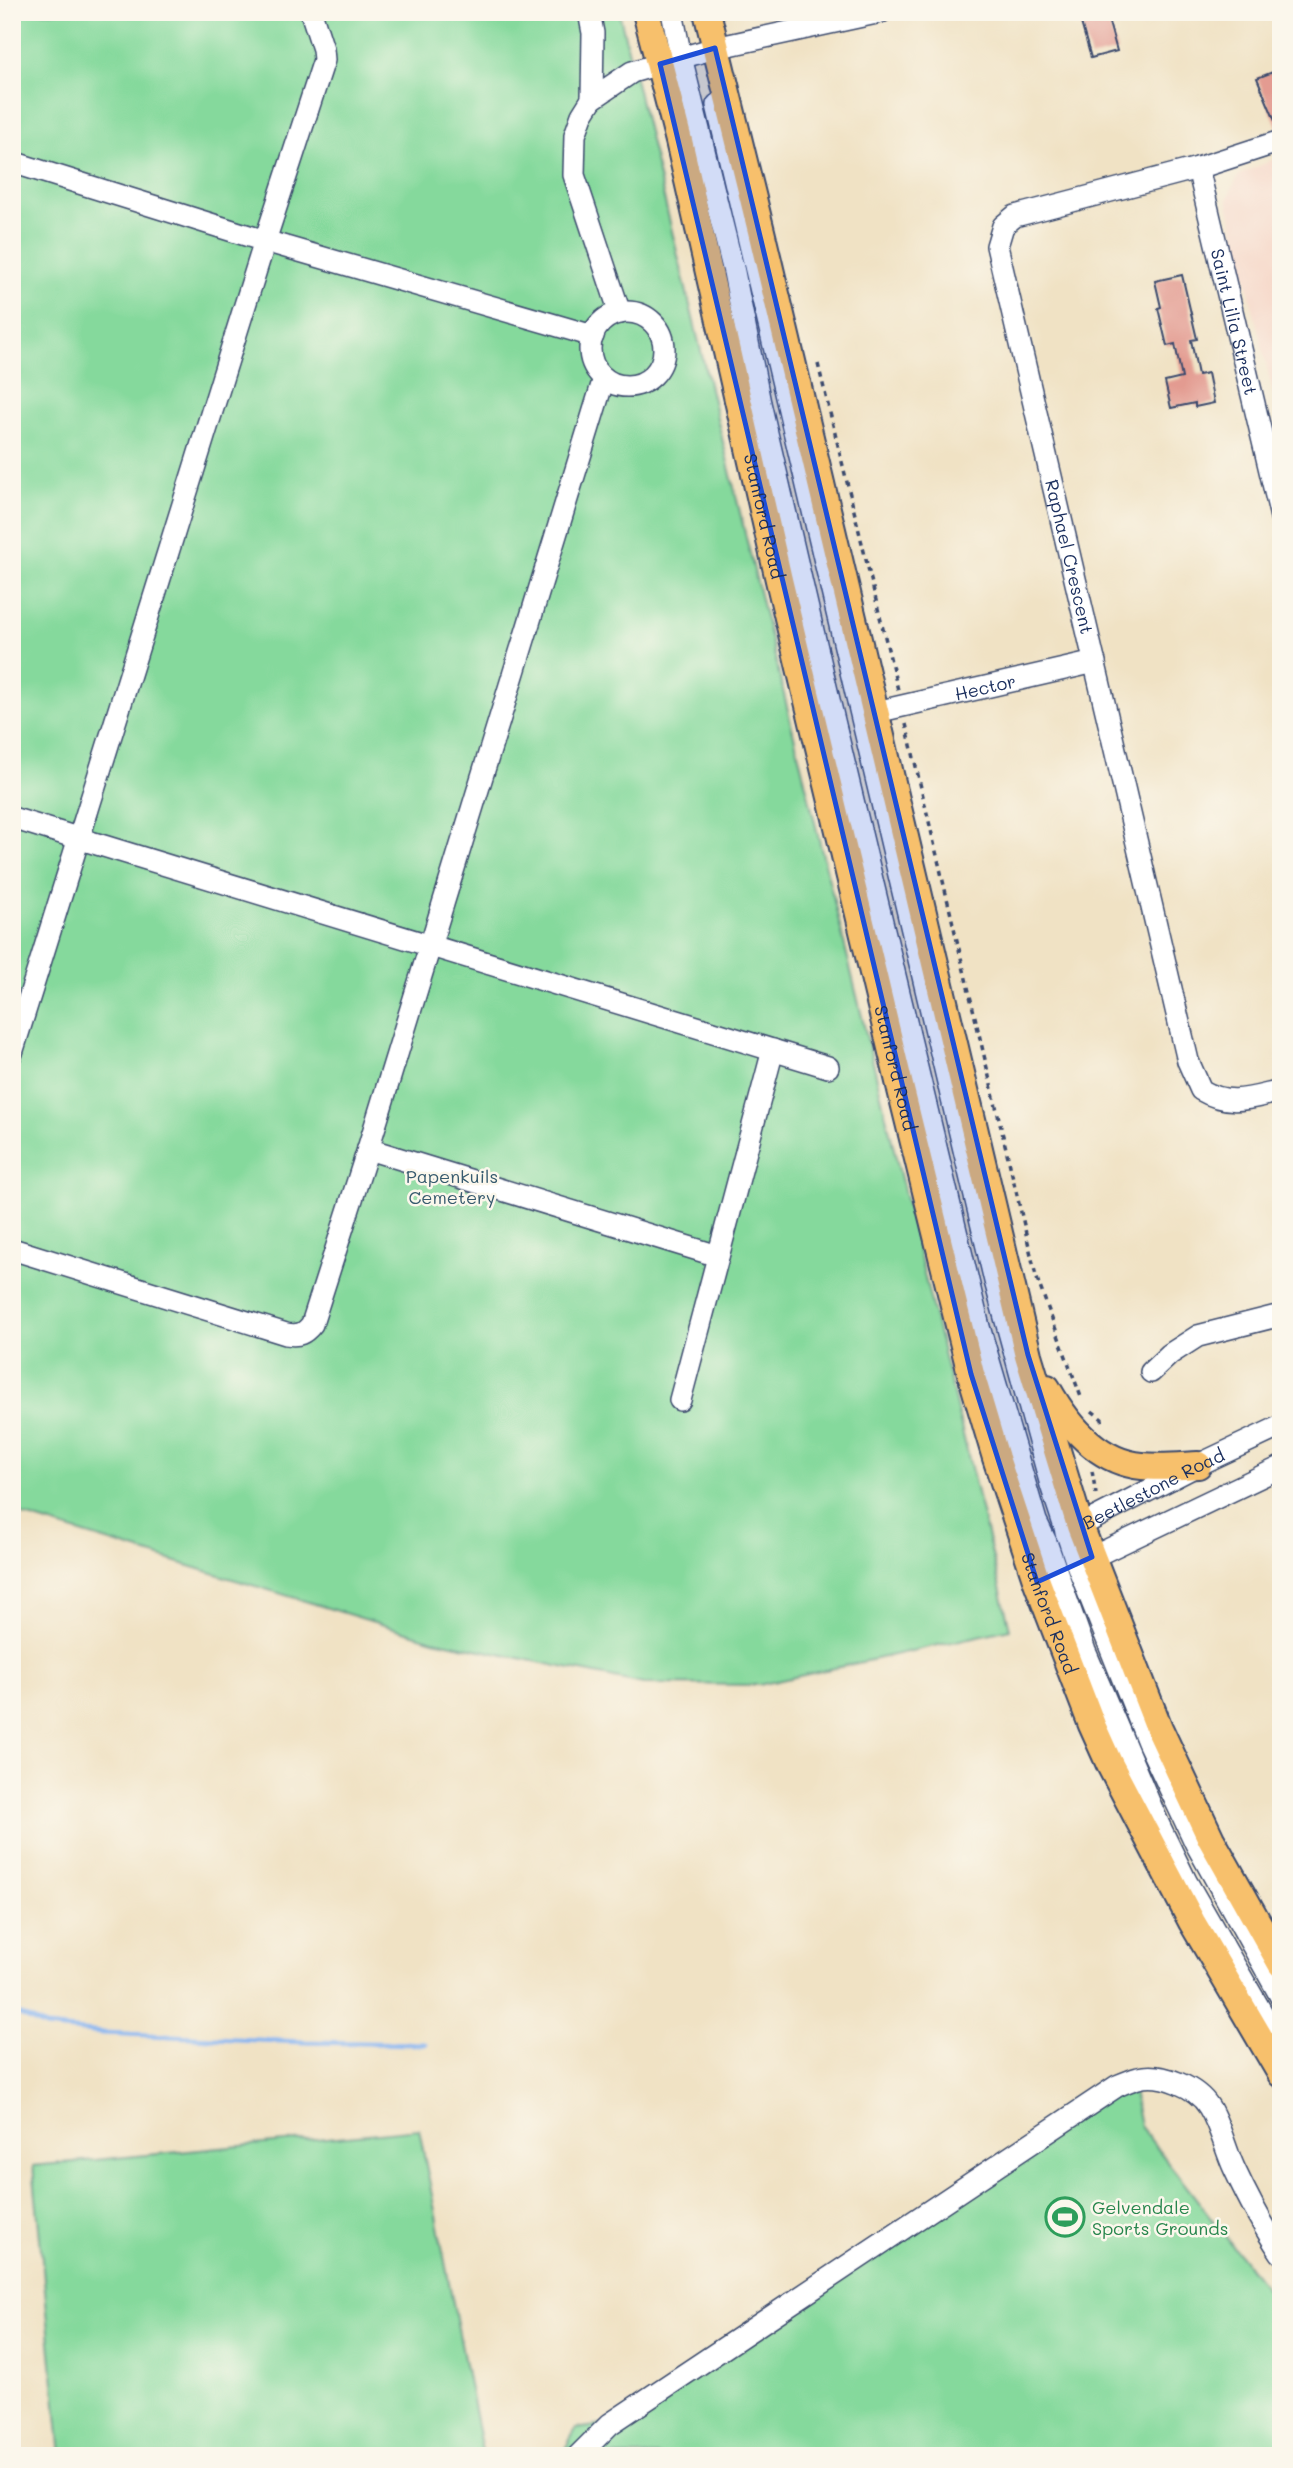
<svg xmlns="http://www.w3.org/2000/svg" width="1293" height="2468" font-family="Mali,sans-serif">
  <rect width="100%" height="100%" fill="#fbf7ec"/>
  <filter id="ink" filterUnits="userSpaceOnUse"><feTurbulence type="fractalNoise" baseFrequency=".0143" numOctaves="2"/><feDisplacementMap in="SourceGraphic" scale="14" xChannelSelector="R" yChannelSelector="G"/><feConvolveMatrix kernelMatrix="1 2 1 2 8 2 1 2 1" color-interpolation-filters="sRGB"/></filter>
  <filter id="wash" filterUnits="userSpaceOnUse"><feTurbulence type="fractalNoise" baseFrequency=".00686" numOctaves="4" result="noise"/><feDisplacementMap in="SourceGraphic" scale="28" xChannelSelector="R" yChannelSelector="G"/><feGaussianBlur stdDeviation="1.57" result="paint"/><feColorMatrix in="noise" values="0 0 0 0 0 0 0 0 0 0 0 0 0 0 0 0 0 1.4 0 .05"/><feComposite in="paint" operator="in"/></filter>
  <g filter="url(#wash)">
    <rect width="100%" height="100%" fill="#f0e2c4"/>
    <polygon fill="#f5d2c2" points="1281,156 1281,427 1227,199 1239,175"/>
    <g fill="#85d99c" stroke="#50847d" stroke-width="2">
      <polygon points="12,12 619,12 1010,1629 759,1685 643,1684 433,1640 12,1512"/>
      <polygon points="1117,2086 1133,2092 1140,2126 1281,2308 1281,2456 561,2456 576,2429 610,2424"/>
      <polygon points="419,2129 483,2456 61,2456 33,2166"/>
    </g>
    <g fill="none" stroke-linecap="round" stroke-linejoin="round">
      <polyline stroke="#85b4f0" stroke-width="5" points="12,2011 45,2027 103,2033 304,2042 425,2044"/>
    </g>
    <g id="blocks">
      <g fill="#e39b91">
        <polygon points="1084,12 1106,12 1117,51 1091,58 1080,19 1085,18"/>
        <polygon points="1281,69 1281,128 1278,128 1257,78"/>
        <polygon points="1182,275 1197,339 1191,340 1198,375 1208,373 1214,403 1195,407 1195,403 1171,408 1165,382 1182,378 1175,344 1167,346 1158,308 1161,307 1155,281"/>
      </g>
    </g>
  </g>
  <g filter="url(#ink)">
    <use href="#blocks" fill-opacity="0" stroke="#3b4a6d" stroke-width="2"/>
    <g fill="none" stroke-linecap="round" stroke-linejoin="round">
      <g stroke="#3b4a6d" stroke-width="24">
        <g id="minor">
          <polyline points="589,12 593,33 592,99"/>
          <polyline points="672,12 681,57 734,272 760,403 830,704 979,1327 1036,1521 1046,1542 1085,1651 1158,1823 1186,1881 1281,2046"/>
          <polyline points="717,105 995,1281 1051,1485 1077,1564 1148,1742 1196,1844 1281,1997"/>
          <path id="s1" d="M1281,141l-83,27 -183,48 -12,10 -6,20 191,815 13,29c29,17 49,8 80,1"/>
          <polyline points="12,162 265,241 593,336"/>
          <path id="s2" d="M1198,168l83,349"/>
          <circle cx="627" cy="349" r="37"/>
          <polyline points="620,313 574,175 575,135 582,115 592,99 632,72 715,48 881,12"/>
          <path id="s3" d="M876,712l219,-50"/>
          <polyline points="12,818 828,1067"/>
          <polyline points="12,1053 265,241 324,60 323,49 311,12"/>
          <polyline points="368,1149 718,1256"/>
          <path d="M12,1249l274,85c13,2 18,0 26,-10l56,-175 236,-771"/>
          <polyline points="1151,1372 1170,1354 1198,1336 1281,1315"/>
          <polyline points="680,1400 773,1050"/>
          <path id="s4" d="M1066,1533l132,-68 83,-39"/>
          <polyline points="1080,1563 1281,1467"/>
          <path d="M578,2456l32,-32 507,-338c7,-3 14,-6 21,-8 23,-6 59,9 71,29 11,18 16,41 25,61 14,30 28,57 47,85"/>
        </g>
      </g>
      <g stroke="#3b4a6d" stroke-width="30">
        <g id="major">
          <path id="s5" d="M646,12l33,129 100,439 123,514 69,280 25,84 41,124 55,143 18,40 82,157 89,152"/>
          <polyline points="707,12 761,231 1028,1355 1080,1526 1159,1728 1211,1839 1281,1964"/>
          <path d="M1047,1388c20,36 51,74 95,78 18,2 37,0 56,-1"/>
        </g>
      </g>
      <g stroke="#3b4a6d" stroke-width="3.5" stroke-dasharray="5 5" stroke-linecap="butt">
        <polyline points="818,364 898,690"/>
        <polyline points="906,724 1036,1276 1081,1397"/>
        <polyline points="1092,1411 1102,1419 1103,1426"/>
        <polyline points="1092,1471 1096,1494"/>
      </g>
      <use href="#minor" stroke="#fff" stroke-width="21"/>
      <use href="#major" stroke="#f7c06c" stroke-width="26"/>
    </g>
  </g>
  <path fill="#1d4ed8" fill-opacity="0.2" stroke="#1d4ed8" stroke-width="5" stroke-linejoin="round" d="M715,48l313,1307 64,202 -55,25 -66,-208 -311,-1310z"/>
  <defs>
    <g id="stadium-ring" transform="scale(2.0125)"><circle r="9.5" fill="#fbf7ec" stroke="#2e9e5b" stroke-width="1.5"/><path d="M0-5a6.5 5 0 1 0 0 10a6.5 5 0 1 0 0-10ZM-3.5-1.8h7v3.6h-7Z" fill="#2e9e5b"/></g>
  </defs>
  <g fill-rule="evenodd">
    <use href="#stadium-ring" x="1065" y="2217"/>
  </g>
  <g text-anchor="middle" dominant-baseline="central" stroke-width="5" stroke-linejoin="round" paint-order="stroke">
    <g font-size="18" fill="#1b2f5e" stroke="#fbf7ec">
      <text stroke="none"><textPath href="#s2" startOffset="158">Saint Lilia Street</textPath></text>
      <text stroke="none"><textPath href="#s5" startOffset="518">Stanford Road</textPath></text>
      <text stroke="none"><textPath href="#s1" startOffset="632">Raphael Crescent</textPath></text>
      <text stroke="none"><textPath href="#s3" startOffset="112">Hector</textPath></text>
      <text stroke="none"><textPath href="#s5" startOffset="1085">Stanford Road</textPath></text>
      <text stroke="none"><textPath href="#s4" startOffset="98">Beetlestone Road</textPath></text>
      <text stroke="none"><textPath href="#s5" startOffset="1652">Stanford Road</textPath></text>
    </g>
    <g font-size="18" fill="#365a6e" stroke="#fbf7ec">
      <text x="452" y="1176">Papenkuils<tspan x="452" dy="21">Cemetery</tspan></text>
    </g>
    <g font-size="18" fill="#27864d" stroke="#fbf7ec" text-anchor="start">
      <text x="1092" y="2207">Gelvendale<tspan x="1092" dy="21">Sports Grounds</tspan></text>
    </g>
  </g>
  <rect width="1293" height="2468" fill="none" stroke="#fbf7ec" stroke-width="42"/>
</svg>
